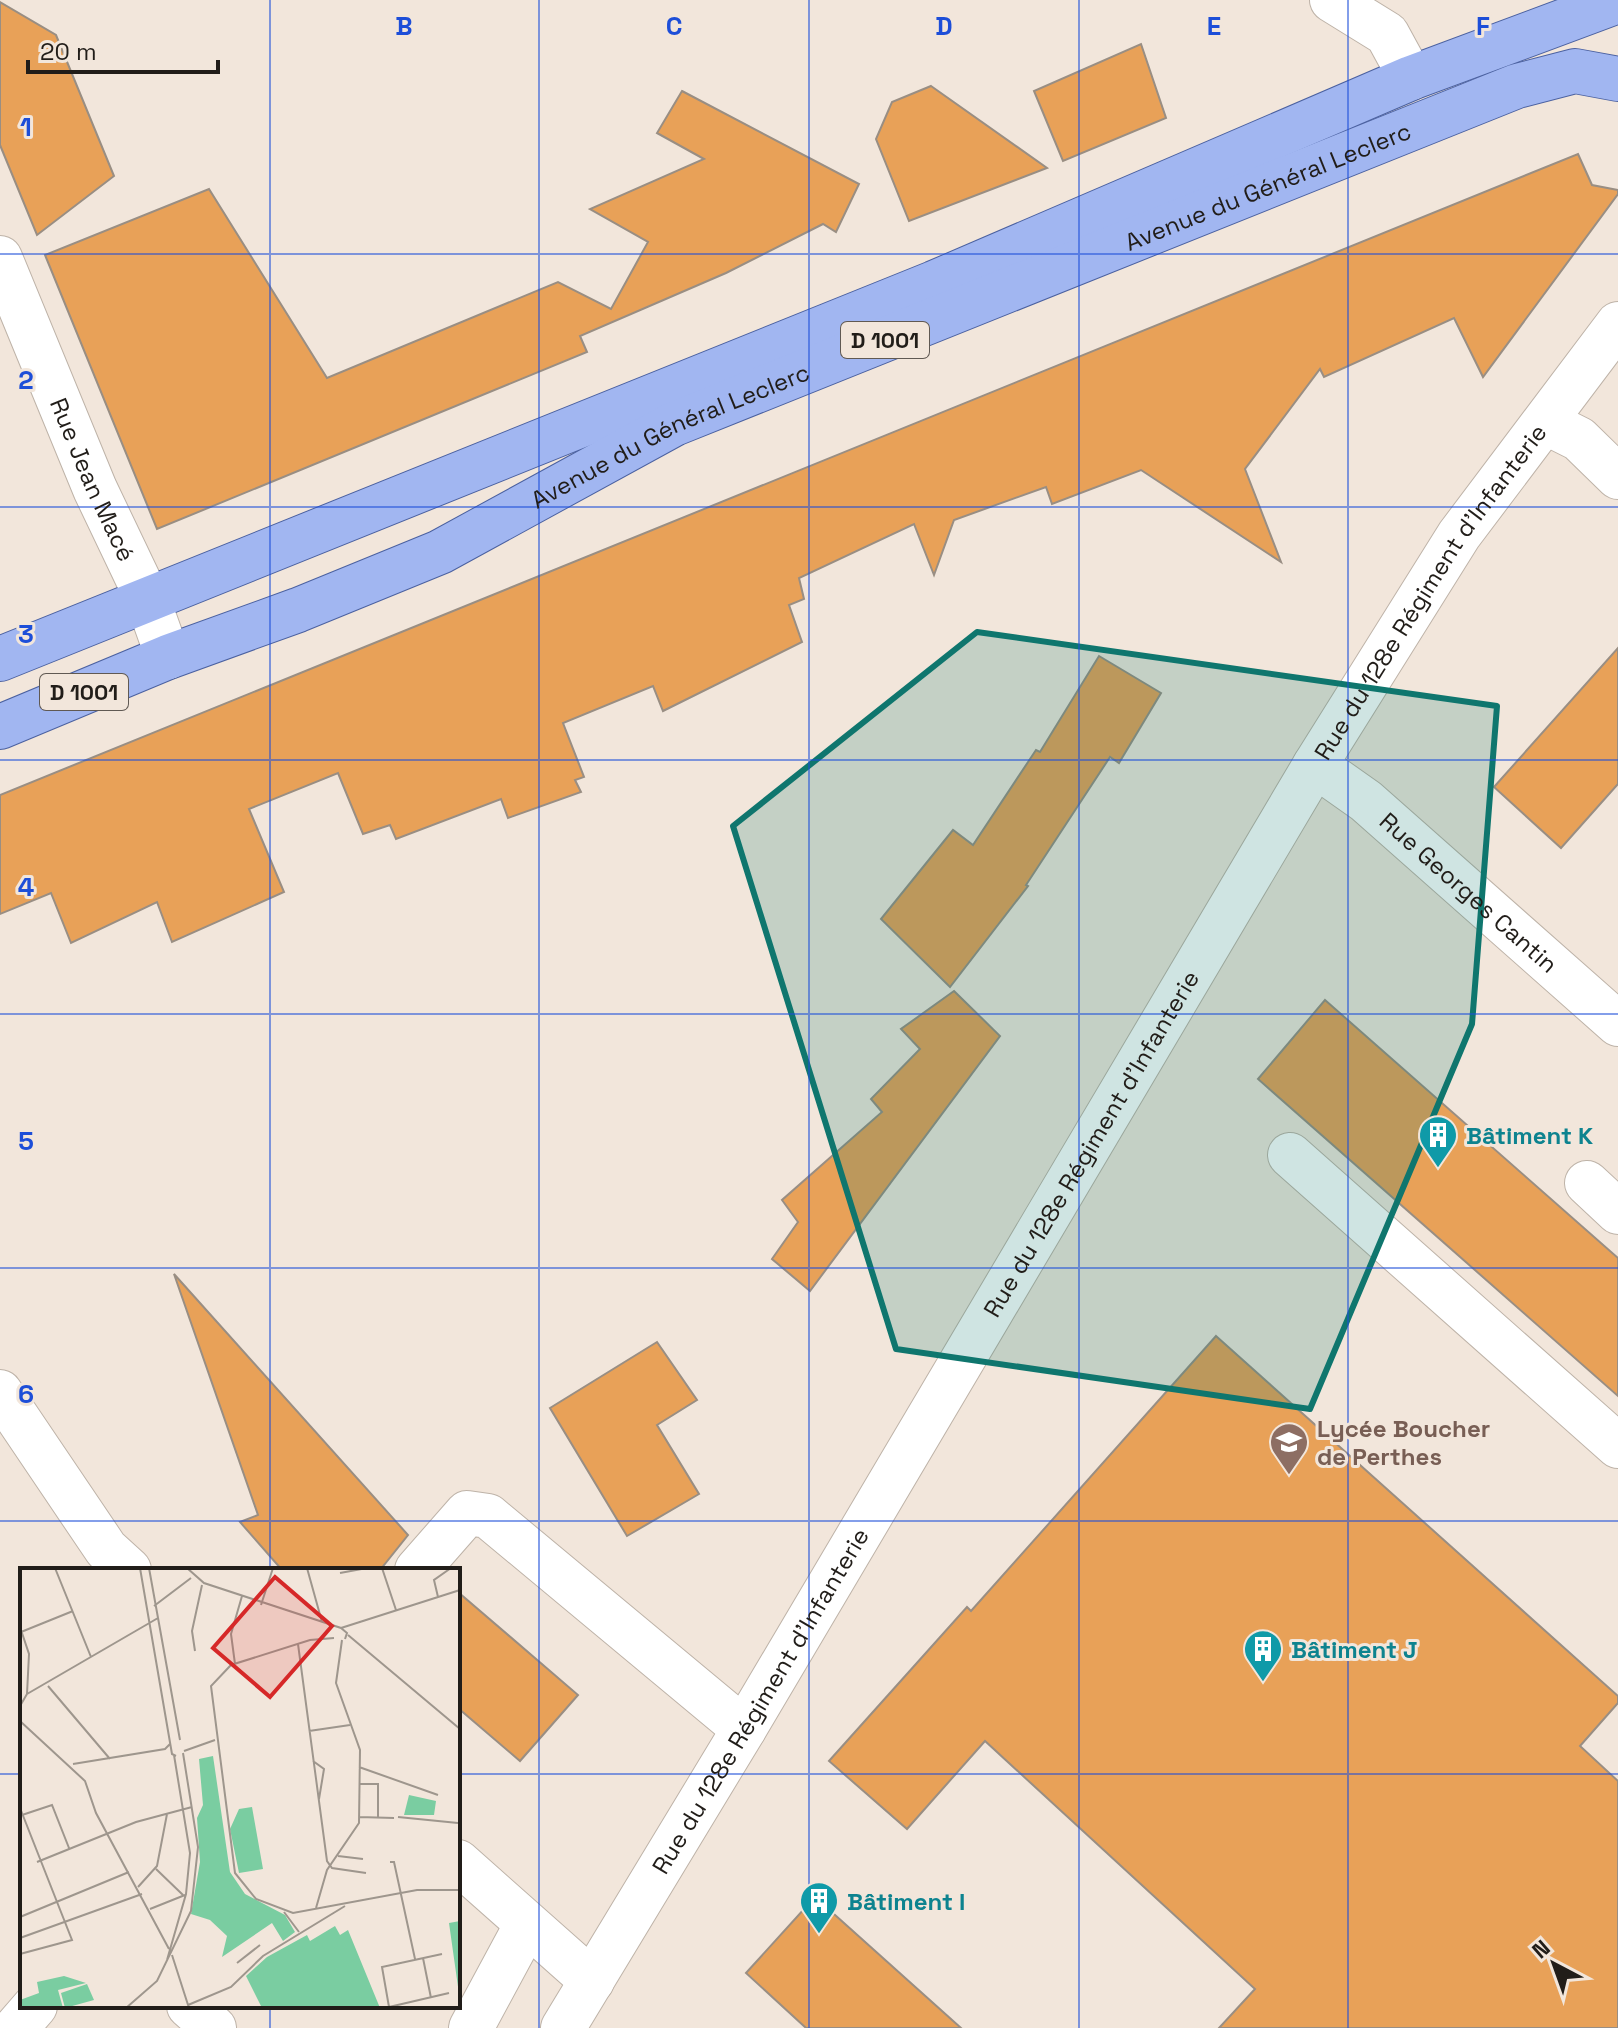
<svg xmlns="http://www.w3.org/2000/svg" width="1618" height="2028" font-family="'Space Grotesk',sans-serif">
  <rect width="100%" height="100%" fill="#f2e6db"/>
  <g fill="#e8a158" stroke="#998e83" stroke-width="2">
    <polygon points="0,2 56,35 114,176 37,235 0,145"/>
    <polygon points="1141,44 1166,118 1063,161 1034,91"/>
    <polygon points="931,86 1047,168 909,221 876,139 892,102"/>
    <polygon points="682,91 859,184 836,232 823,224 726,273 580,336 587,352 157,529 45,255 209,189 327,378 558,282 611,309 648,242 590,209 704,159 657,133"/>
    <polygon points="1578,154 1592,185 1618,190 1618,194 1483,377 1454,318 1324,377 1320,369 1245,469 1281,562 1141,470 1052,504 1046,487 954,520 934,575 914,524 799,578 804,599 789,605 802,642 663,711 653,686 563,723 584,777 575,780 581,792 508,818 501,799 396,839 390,825 363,834 338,773 249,809 284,892 172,942 157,902 71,943 51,893 0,914 0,795"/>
    <polygon points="1618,648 1618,784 1561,848 1494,787"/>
    <polygon points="1099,656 1161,693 1119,763 1110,757 1026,885 1028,886 950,987 881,919 953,830 973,845 1036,750 1040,752"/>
    <polygon points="954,991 1000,1036 810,1291 772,1259 798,1222 782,1200 882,1112 871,1099 920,1049 901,1029"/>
    <polygon points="1325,1000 1618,1258 1618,1396 1258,1079"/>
    <polygon points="174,1274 408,1535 380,1570 282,1570 240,1522 258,1515"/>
    <polygon points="1216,1336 1618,1696 1618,1703 1580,1746 1618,1781 1618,2028 1219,2028 1255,1989 985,1741 907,1829 829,1761 967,1607 971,1611"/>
    <polygon points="657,1342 697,1400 657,1425 699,1494 627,1536 550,1408"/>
    <polygon points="458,1592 578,1695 520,1761 458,1708"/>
    <polygon points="815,1897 961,2028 806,2028 746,1973"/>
  </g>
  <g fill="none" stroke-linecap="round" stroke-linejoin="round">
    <g stroke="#beb3a8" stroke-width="46">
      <g id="minor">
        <polyline points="1332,0 1387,34 1411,78"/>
        <path id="s1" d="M0,258l95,231 52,109 21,59"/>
        <polyline points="1545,422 1579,439 1618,477"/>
        <path id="s2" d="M1315,765l51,36 252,223"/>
        <polyline points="1290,1155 1618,1446"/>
        <polyline points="1587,1183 1618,1212"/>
        <polyline points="0,1392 106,1549 129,1570"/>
        <polyline points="417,1570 467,1513 488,1516 744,1729"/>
        <polyline points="458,1862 592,1981"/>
        <polyline points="189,2006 214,2028"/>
        <polyline points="16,2028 35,2006"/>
        <polyline points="471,2028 527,1924"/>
        <path id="s3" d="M563,2028l181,-299 571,-964 144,-230 159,-211"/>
      </g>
    </g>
    <g stroke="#4b61a0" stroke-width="46">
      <g id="major">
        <polyline points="0,659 934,283 1411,78 1618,1"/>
        <path id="s4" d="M0,727l168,-70 130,-47 142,-58 234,-128 843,-338 58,-15 43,8"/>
      </g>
    </g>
    <use href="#minor" stroke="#fff" stroke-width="44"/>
    <use href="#major" stroke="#a1b6f1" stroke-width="44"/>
  </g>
  <path fill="#0f766e" fill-opacity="0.2" stroke="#0f766e" stroke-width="6" stroke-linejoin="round" d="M977,632l520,74 -25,318 -162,385 -414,-60 -163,-523z"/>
  <path fill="none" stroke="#1d4ed8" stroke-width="2" stroke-opacity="0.55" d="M270,0v1570M539,0v2028M809,0v2028M1079,0v2028M1348,0v2028M0,254h1618M0,507h1618M0,760h1618M0,1014h1618M0,1268h1618M0,1521h1618M0,1774h22M458,1774h1160M270,2006v22"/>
  <defs>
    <g id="building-pin" transform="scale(2)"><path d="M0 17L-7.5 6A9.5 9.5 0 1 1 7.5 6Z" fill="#0f9aa8" stroke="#f2e6db"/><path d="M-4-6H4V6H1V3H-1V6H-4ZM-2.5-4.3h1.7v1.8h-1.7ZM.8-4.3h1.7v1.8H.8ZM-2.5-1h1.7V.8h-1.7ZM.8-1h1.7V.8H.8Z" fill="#fff"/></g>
    <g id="school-pin" transform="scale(2)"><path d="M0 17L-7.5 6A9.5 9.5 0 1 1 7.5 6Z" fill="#8d6e63" stroke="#f2e6db"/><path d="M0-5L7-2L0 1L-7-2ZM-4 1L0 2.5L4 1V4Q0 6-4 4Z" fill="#fff"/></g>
  </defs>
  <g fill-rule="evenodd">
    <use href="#building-pin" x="1438" y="1135"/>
    <use href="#school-pin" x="1289" y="1442"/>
    <use href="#building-pin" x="1263" y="1649"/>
    <use href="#building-pin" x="819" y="1901"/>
  </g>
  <g text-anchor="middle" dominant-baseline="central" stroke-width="6" stroke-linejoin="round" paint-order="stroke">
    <g fill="#f2e6db" stroke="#605953" stroke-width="2">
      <rect x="841" y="322" width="88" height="36" rx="6"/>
      <rect x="40" y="674" width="88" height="36" rx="6"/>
    </g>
    <g font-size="22" font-weight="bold" fill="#211d19">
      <text x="885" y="340">D 1001</text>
      <text x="84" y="692">D 1001</text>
    </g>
    <g font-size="24" fill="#211d19" stroke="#f2e6db">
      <text stroke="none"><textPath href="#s4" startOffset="1380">Avenue du Général Leclerc</textPath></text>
      <text stroke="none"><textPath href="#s4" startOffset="732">Avenue du Général Leclerc</textPath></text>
      <text stroke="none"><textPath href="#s1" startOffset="240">Rue Jean Macé</textPath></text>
      <text stroke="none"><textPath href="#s3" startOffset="1678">Rue du 128e Régiment d'Infanterie</textPath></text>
      <text stroke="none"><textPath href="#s2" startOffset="200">Rue Georges Cantin</textPath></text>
      <text stroke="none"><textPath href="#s3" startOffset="1030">Rue du 128e Régiment d'Infanterie</textPath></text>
      <text stroke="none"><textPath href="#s3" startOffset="382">Rue du 128e Régiment d'Infanterie</textPath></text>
    </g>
    <g font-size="24" font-weight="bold" fill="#0d838f" stroke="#f2e6db" text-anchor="start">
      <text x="1466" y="1135">Bâtiment K</text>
      <text x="1291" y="1649">Bâtiment J</text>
      <text x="847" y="1901">Bâtiment I</text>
    </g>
    <g font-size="24" font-weight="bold" fill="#785e54" stroke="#f2e6db" text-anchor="start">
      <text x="1317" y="1428">Lycée Boucher<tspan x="1317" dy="28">de Perthes</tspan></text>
    </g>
  </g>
  <g transform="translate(20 1568)">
    <rect width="440" height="440" fill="#f2e6db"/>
    <path d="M193,188l17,116 15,22 40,21 10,17 -12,9 -11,-18 -50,34 5,-21 -17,-16 -19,-6 9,-52 -3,-44 6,-13 -4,-46zM389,227l27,6 -2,14h-30zM232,239l11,62 -24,4 -9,-44 9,-20zM440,353v80l-11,-78zM315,358l5,9 8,-5 32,78h-118l-16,-32 21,-19 40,-22 3,6zM44,408l22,7 -28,7 5,18h-43v-8l19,-7 -2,-11zM67,416l7,16 -29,8 -4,-15z" fill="#7acda1"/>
    <path fill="none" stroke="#9e968d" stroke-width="2" d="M35,0l36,89M120,0l32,186 4,2M129,0l31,172M167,0l17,15 137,45 6,5 -2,6M287,0l15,54M362,0l14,42M320,5l27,-5M418,29l-4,-17 17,-12M241,37l12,-37M134,38l37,-28M0,59l9,27 -2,40 -7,12M321,60l119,-38M1,64l52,-21M328,67l112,94M314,70l-24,2 -79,25 -20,21 24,187 21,26 37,14 124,-23h43M278,76l29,217 5,7 34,5M175,83l-3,-20 10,-46M215,96l-4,-30 11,-38M28,118l62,73M7,126l131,-76M0,153l65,60 11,32 73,136M289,163l41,-6M164,183l31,-11M293,193l11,8 -5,30M53,196l92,-15 5,-5M339,199l79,28M339,216h19v33M0,240l52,132 -52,14M2,247l30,-10 17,43M339,249l35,1M378,249l60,6M439,257l1,48M318,288l25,3M17,294l99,-40 56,-15M370,294h4l21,97M136,301l27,26M118,319l19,-21 10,-52M296,340l11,-38 32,-47 1,-73 -24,-67 6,-43M130,341l35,-14M264,344l15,20M0,349l109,-45M0,370l122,-44M422,386l-60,13 7,40 60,-14M152,387l17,53M403,390l8,40M147,392l19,-66 4,-41 -16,-98M217,395l23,-18M168,437l43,-18 32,-31 82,-50M106,440l31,-27 34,-70 7,-64 -15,-94"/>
    <path fill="#d62828" fill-opacity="0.15" stroke="#d62828" stroke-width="4" d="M255,9l57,49 -62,71 -57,-49z"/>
    <rect width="440" height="440" fill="none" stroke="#211d19" stroke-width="4"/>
  </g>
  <g font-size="26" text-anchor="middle" font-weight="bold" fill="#1d4ed8" stroke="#f2e6db" stroke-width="6" stroke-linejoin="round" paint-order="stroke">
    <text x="404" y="35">B</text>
    <text x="674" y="35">C</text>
    <text x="944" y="35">D</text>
    <text x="1214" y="35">E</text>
    <text x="1483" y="35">F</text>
    <text x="26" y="136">1</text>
    <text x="26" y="389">2</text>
    <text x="26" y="643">3</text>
    <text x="26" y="896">4</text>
    <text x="26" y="1150">5</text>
    <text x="26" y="1403">6</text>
  </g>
  <g transform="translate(1554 1964) rotate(319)" stroke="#f2e6db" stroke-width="6" paint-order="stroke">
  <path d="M0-6L14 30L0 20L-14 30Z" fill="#211d19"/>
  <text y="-12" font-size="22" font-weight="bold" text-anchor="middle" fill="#211d19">N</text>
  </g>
  <path d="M28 60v12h190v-12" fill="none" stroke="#211d19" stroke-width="4"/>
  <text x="40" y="60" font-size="24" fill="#211d19" stroke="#f2e6db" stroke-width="6" paint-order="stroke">20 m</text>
</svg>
